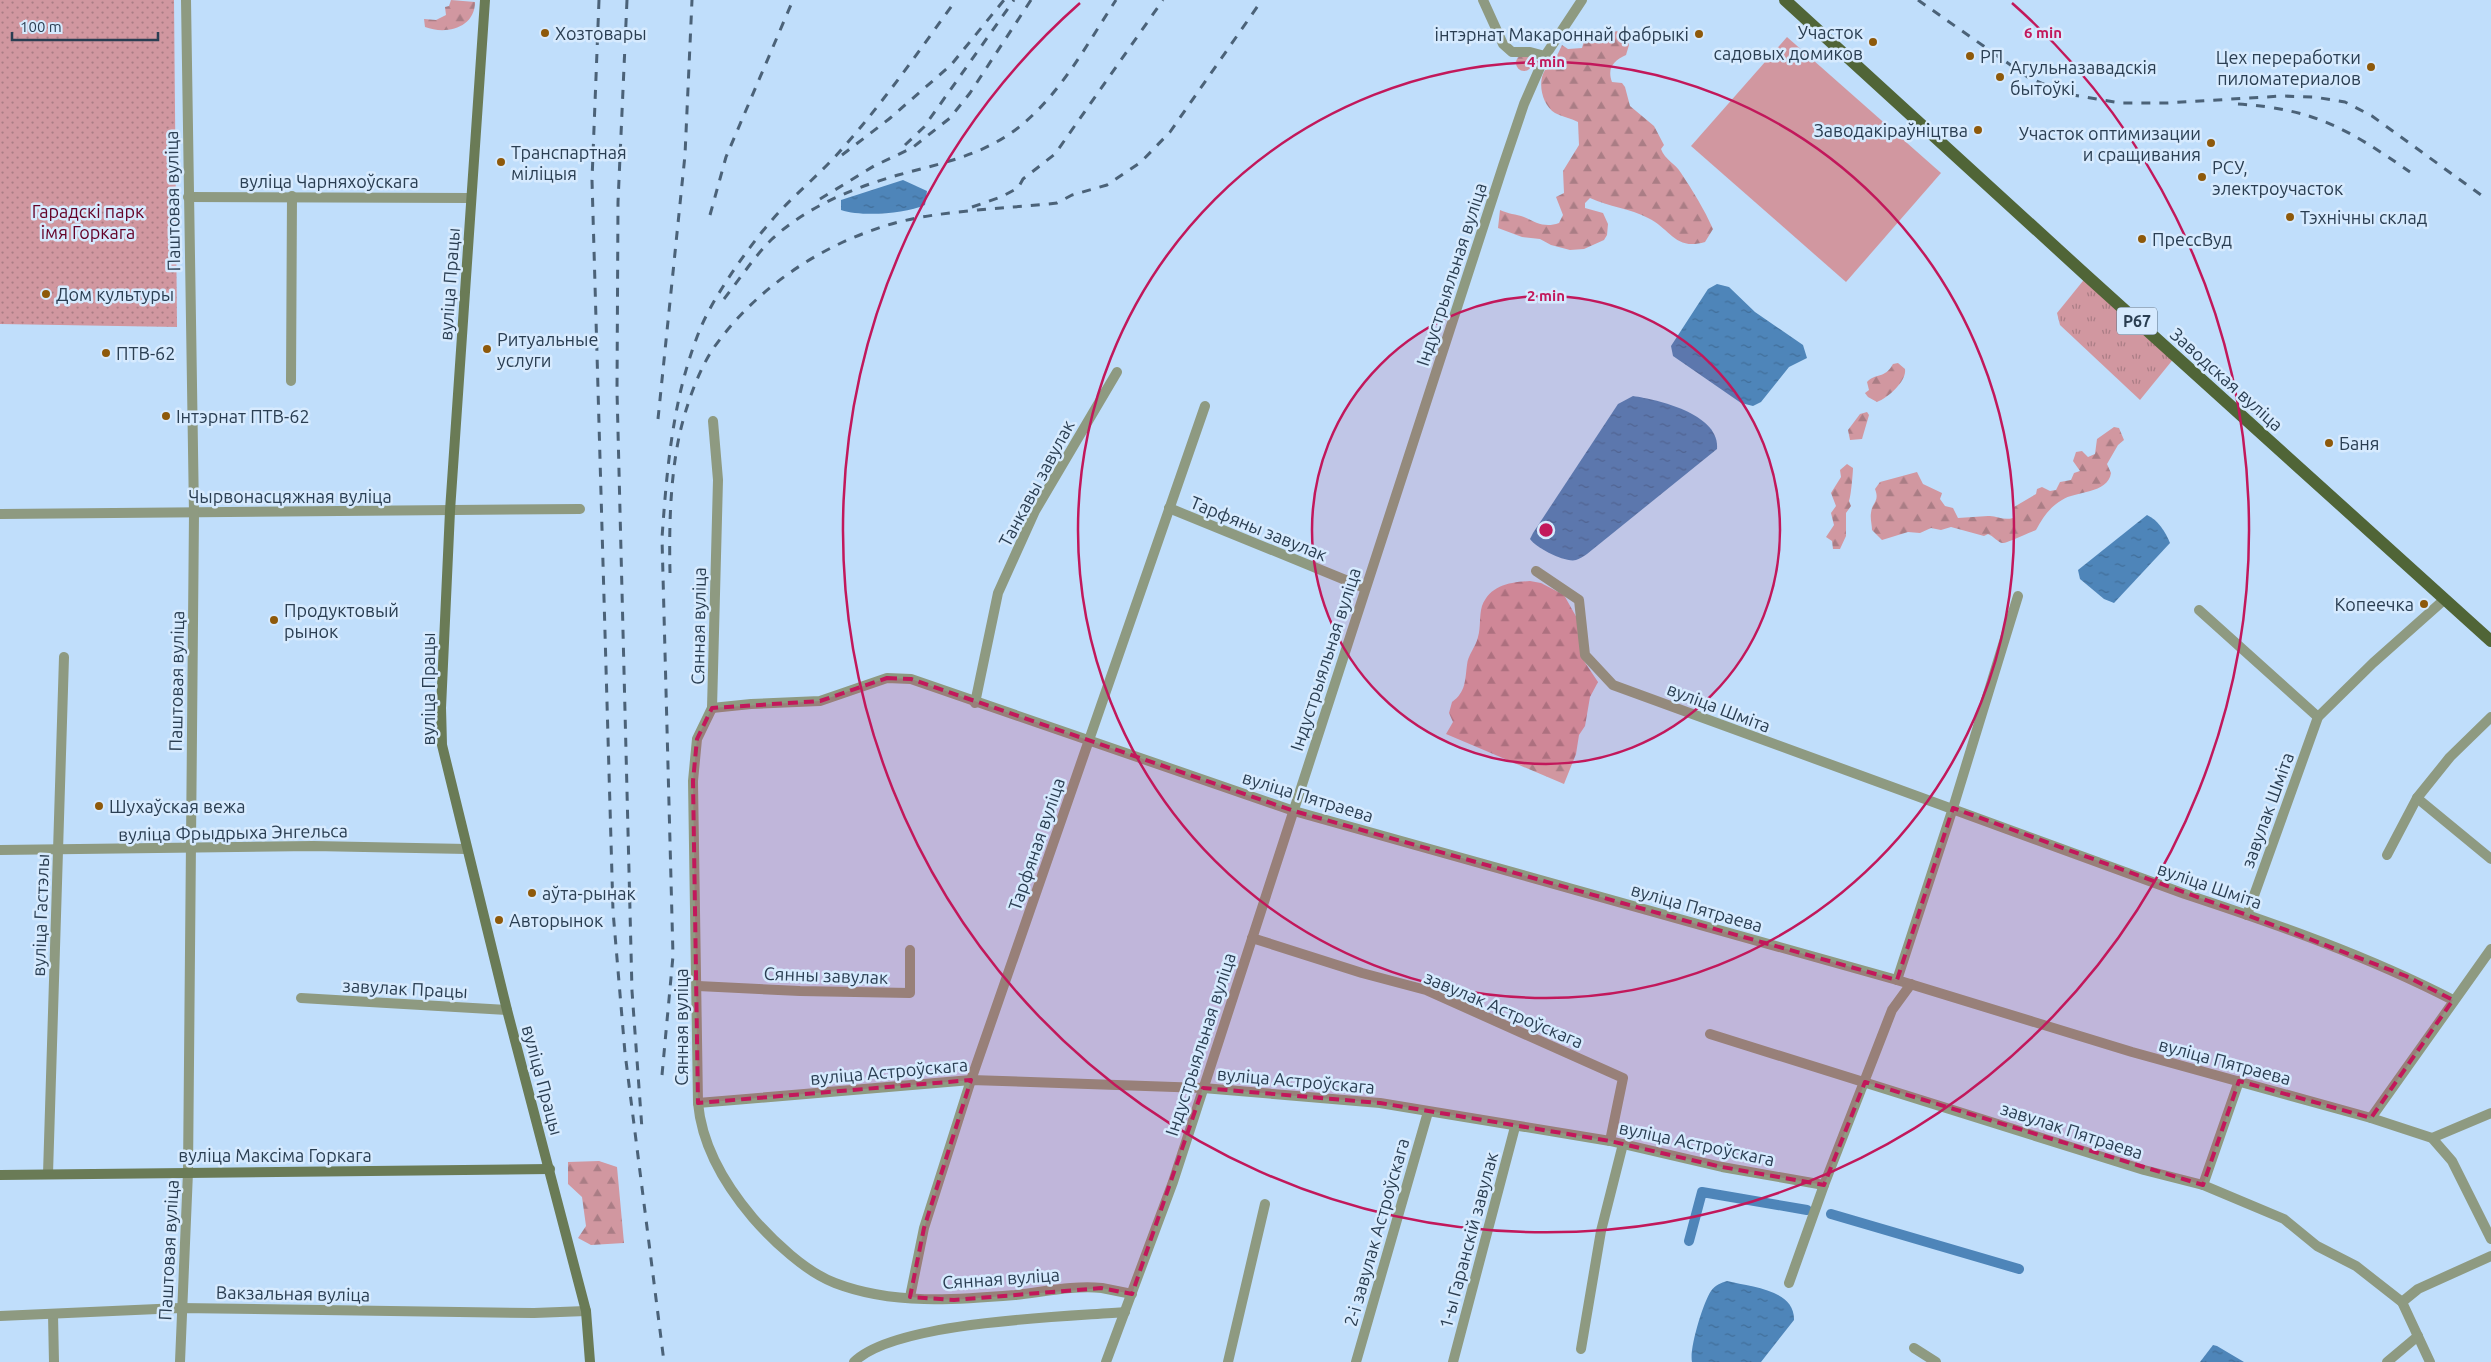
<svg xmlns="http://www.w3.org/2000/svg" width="2491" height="1362" font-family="Ubuntu,sans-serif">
  <defs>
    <pattern id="grass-tufts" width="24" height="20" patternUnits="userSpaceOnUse" patternTransform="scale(1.25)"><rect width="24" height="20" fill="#d197a0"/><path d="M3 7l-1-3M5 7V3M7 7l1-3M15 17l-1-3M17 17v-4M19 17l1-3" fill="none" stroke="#aa7d85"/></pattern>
    <pattern id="forest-firs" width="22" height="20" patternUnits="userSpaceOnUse" patternTransform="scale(1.25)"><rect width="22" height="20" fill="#d197a0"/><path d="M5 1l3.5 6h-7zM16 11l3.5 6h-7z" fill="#aa7d85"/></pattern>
    <pattern id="park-dots" width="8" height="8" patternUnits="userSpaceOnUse" patternTransform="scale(1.25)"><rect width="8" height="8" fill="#d197a0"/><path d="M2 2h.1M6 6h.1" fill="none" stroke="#aa7d85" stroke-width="1.8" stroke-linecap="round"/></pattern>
    <pattern id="water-ripples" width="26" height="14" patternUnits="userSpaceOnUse" patternTransform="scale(1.25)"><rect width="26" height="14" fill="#4e85b9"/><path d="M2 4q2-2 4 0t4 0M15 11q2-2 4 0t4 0" fill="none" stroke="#416e99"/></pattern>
  </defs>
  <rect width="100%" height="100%" fill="#c0defb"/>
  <polygon fill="url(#grass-tufts)" points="2087,276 2175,357 2140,400 2060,325 2057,313"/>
  <g fill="url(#forest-firs)">
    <path d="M451,0l24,2c0,26 -29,33 -50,25l-1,-8 12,1 10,-5 -1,-8 4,-1z"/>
    <path d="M1595,31l10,8 6,-6 6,-2 10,9 2,5 -3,10c-13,6 -19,13 -14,27l10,1 3,4 5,19 24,20 10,19 -3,4c4,11 14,14 20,24 12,18 23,36 32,56l-8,13c-30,9 -34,-13 -57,-24 -18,-10 -39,-11 -58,-20l-5,5v5l18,5 5,11 -1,11 -3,5 -20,9 -14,1 -19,-5 -11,-6 -18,-2 -24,-9 2,-18c8,4 16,4 24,7 13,6 21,11 35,6l4,-8 -7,-18 8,-4 -1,-22 16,-26 -1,-23c-7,-4 -16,-5 -23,-9 -13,-8 -18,-31 -10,-43l17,-4v-3l-7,-3 7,-15 6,4 14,-1 4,-14z"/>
    <circle cx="1524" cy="63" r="8"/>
    <path d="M1898,363l7,6c2,12 -17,29 -28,33l-9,-5 -3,-4 4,-3 -2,-8c8,-9 18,-3 26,-18z"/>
    <polygon points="1867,412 1869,415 1862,439 1850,440 1848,430 1860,414"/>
    <path d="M2114,427l5,1 5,12 -6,5 -11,19 4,9c-3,21 -36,18 -49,27 -13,8 -19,17 -26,30 -6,2 -30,14 -34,13 -4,-1 -9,-7 -14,-9l-4,2 -33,-9 -10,3 -10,-2 -11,5 -12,-1 -26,8 -10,-10c0,-5 -2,-12 -1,-17 1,-11 9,-11 4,-24l5,-7 37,-10 6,12 19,9 -2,6 5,7 8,2 5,10c10,-1 20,-1 30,-2 8,-1 15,5 25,2l1,-11 22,-13 1,-5 5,-2 8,4 6,-1 4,-8 11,-2 3,-7 6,-2 -7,-10 3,-9 6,-1 6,6 7,-3 2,-15z"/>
    <path d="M1847,464l6,4c0,4 -2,29 -4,33l2,5 -5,7v23l-6,13h-7l-1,-8 -6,-4 8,-12 -3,-12 5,-7 -5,-13 10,-16 -1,-7z"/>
    <path d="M1530,581l11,2 23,12 14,25 6,41 14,21 -8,15 -5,29 -6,9 -3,19 -12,30 -118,-50 7,-12 -4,-9 3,-11c14,-10 13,-22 15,-37 1,-11 9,-18 11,-28 3,-10 1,-21 4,-31 8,-21 28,-24 48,-25z"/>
    <polygon points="599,1161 617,1167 624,1243 591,1245 578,1238 586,1226 582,1197 568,1184 568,1162"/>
  </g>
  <polygon fill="url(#park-dots)" points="0,0 174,0 177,327 0,324"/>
  <polygon fill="#d197a0" points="1787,37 1941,173 1846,282 1691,146"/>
  <g fill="url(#water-ripples)">
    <path d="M903,180l24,11 -2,14c-21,9 -63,12 -84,5v-10z"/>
    <polygon points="1717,284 1729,287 1755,312 1803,345 1807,358 1789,367 1761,402 1753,406 1741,403 1673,356 1671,346 1708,289"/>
    <path d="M1633,396c26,4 87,18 84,53l-130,105c-3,2 -8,5 -11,6 -11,3 -40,-12 -46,-21l3,-6 85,-129z"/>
    <path d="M2147,515c11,5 18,16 23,28l-56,60 -10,-4 -24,-20 -2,-9z"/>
    <path d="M1727,1281c23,6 68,8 67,39l-33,42h-69c-3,-13 11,-59 19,-71 4,-6 10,-8 16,-10z"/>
    <polygon points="2213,1345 2217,1346 2244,1362 2200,1362"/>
  </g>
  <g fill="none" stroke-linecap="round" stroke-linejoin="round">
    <g stroke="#4e85b9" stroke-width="10">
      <polyline points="1831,1214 2019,1269"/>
      <polyline points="1689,1241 1702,1192 1807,1210"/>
    </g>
    <g stroke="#8e9a81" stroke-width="10">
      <polyline points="1545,56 1582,0"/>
      <polyline points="188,197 471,198"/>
      <polyline points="291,381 292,196"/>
      <path d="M713,421l5,59 -6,228 -15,31 -4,42 5,322c4,44 27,82 55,115 20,23 53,54 82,65 57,22 121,17 180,12 28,-3 59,-10 87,-7 10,2 20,4 30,6"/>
      <polyline points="1169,508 1365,588"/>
      <polyline points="0,514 580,509"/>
      <path d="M1536,571l43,29 6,55 28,30 572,209c91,30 183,62 268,106"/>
      <polyline points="2199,610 2318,717"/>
      <polyline points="975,703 998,593 1035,511 1117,372"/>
      <polyline points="712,708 751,704 820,701 887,678 911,679 1294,811 1897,980 2132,1052 2371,1118 2432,1138 2452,1161 2491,1239"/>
      <polyline points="2417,798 2491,859"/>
      <polyline points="0,850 313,846 467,849"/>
      <polyline points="2387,855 2417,798 2450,757 2491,717"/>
      <polyline points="2247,915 2318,717 2373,663 2445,599"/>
      <polyline points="1252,938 1362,973 1426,990 1623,1078 1610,1141"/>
      <polyline points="1897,980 1953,808 2018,596"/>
      <polyline points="698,986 800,991 910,993 910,950"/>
      <polyline points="301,998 507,1010"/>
      <polyline points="1710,1034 2144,1170 2203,1185 2284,1219 2317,1246 2356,1266 2402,1302 2430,1362"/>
      <polyline points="698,1103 971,1080 1203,1088 1380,1103 1610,1141 1722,1167 1824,1185"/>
      <polyline points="2371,1118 2491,949"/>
      <polyline points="2432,1138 2491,1113"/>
      <polyline points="48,1174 64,657"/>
      <polyline points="2203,1185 2239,1081"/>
      <polyline points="1789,1283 1824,1185 1892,1010 1911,984"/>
      <polyline points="910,1297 924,1228 971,1080 1205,406"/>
      <polyline points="2402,1302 2418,1289 2491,1256"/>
      <polyline points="53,1314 54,1362"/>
      <polyline points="0,1316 180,1308 534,1313 586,1311"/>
      <polyline points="1914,1348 1936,1362"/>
      <polyline points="1581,1349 1601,1231 1623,1144"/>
      <polyline points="180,1362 188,1172 194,513 186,0"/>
      <path d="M854,1362c41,-41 211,-45 271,-50"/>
      <polyline points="1106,1362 1173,1182 1503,166 1524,104 1545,56 1530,52 1512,52 1503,44 1483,0"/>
      <polyline points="1228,1362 1265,1204"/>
      <polyline points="1356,1362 1428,1112"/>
      <polyline points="1453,1362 1515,1127"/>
      <polyline points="2387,1362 2418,1336"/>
    </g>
    <g stroke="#6a7b56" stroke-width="10">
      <polyline points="485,0 450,511 441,708 442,745 507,1010 586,1311 590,1362"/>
      <polyline points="0,1175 550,1169"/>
    </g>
    <polyline stroke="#506537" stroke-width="12" points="1785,0 2087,276 2491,641"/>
    <g stroke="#4b6278" stroke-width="3" stroke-dasharray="9 9" stroke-linecap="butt">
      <polyline points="599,0 592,180 613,911 625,1053 664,1362"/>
      <polyline points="627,0 618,202 617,391 632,991 642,1129"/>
      <polyline points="1918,0 2029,78 2067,94 2121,103 2167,103 2282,96 2314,97 2345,102 2372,116 2481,195"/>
      <path d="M2238,104c77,5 110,25 172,68"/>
      <polyline points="905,145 924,127 1014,0"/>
      <polyline points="842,155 889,119 951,65 1004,0"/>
      <polyline points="820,199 874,166 912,148 950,118 970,93 1031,0"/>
      <polyline points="972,207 1001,197 1018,188 1023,179 1055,154 1163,0"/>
      <polyline points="710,215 726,157 793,0"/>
      <path d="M724,299c15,-19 30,-42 47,-59 35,-33 82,-52 127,-65 37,-10 77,-18 110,-40 48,-32 77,-88 108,-135"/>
      <polyline points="658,419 685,155 692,0"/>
      <path d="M670,573c-1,-44 0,-92 9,-136 6,-28 19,-67 36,-91 42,-58 104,-100 173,-121 49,-15 117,-16 169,-22l15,-8 35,-10 34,-23 29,-30 92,-132"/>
      <path d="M662,1075l11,-119 -11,-418c5,-71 11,-144 39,-211 15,-35 54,-90 81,-118 19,-20 41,-38 59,-59 42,-47 78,-99 115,-150"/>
    </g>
  </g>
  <path fill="#c2185b" fill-opacity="0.2" stroke="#c2185b" stroke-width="4" stroke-dasharray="10 6" stroke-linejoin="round" d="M887,678l24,1 383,132 603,169 56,-172 294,107 159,61 47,24 -82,118 -132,-37 -36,104 -338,-103 -41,103 -102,-18 -112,-26 -230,-38 -177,-15 -71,206 -31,-6 -147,12 -44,-3 14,-69 47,-148 -273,23 -5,-322 4,-42 15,-31 108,-7z"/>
  <circle cx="1546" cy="530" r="234" fill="#c2185b" fill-opacity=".12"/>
  <g fill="none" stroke="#c2185b" stroke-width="2.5">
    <circle cx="1546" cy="530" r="234"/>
    <circle cx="1546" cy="530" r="468"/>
    <path d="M2012 3A703 703 0 1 1 1080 3"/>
  </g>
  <g fill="#8e590a" stroke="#d6eafe" stroke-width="2">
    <circle cx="545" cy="33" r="5"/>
    <circle cx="1699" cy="34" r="5"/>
    <circle cx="1873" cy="42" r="5"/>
    <circle cx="1970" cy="56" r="5"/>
    <circle cx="2371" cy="67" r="5"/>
    <circle cx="2000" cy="77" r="5"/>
    <circle cx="1978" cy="130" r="5"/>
    <circle cx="2211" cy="143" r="5"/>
    <circle cx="501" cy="162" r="5"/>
    <circle cx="2202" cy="177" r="5"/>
    <circle cx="2290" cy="217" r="5"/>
    <circle cx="2142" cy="239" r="5"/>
    <circle cx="46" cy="294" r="5"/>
    <circle cx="487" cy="349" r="5"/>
    <circle cx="106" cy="353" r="5"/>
    <circle cx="166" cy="416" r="5"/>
    <circle cx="2329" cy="443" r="5"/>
    <circle cx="2424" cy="604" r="5"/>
    <circle cx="274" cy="620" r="5"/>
    <circle cx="99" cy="806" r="5"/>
    <circle cx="532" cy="893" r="5"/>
    <circle cx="499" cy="920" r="5"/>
  </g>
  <g text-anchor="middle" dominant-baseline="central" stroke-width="5" stroke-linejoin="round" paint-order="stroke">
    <rect fill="#d6eafe" stroke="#5e7286" stroke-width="1" x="2117" y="307.5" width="40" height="27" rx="4"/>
    <g font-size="16" font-weight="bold" fill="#2a3e52">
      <text x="2137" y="321">Р67</text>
    </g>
    <g font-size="18" fill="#2a3e52" stroke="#d6eafe" text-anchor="start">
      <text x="1863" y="32" text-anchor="end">Участок<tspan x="1863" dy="21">садовых домиков</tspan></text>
      <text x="555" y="33">Хозтовары</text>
      <text x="1689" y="34" text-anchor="end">інтэрнат Макароннай фабрыкі</text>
      <text x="1980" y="56">РП</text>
      <text x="2361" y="57" text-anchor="end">Цех переработки<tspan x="2361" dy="21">пиломатериалов</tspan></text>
      <text x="2010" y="67">Агульназавадскія<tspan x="2010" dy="21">бытоўкі</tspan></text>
      <text x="1968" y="130" text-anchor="end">Заводакіраўніцтва</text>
      <text x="2201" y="133" text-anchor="end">Участок оптимизации<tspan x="2201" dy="21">и сращивания</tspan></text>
      <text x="511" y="152">Транспартная<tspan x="511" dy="21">міліцыя</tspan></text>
      <text x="2212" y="167">РСУ,<tspan x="2212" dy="21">электроучасток</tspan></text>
      <text x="2300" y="217">Тэхнічны склад</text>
      <text x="2152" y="239">ПрессВуд</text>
      <text x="56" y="294">Дом культуры</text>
      <text x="497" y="339">Ритуальные<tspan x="497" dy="21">услуги</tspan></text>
      <text x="116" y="353">ПТВ-62</text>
      <text x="176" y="416">Інтэрнат ПТВ-62</text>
      <text x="2339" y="443">Баня</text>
      <text x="2414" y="604" text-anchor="end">Копеечка</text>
      <text x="284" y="610">Продуктовый<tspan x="284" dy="21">рынок</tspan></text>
      <text x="109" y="806">Шухаўская вежа</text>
      <text x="542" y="893">аўта-рынак</text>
      <text x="509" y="920">Авторынок</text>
    </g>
    <g font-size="18" fill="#2a3e52" stroke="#d6eafe">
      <text x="329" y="181">вуліца Чарняхоўскага</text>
      <text transform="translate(172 201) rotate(-91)">Паштовая вуліца</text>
      <text transform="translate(1451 274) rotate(-72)">Індустрыяльная вуліца</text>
      <text transform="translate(449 284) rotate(-86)">вуліца Працы</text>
      <text transform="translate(2227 379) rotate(42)">Заводская вуліца</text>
      <text transform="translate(1036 483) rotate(-62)">Танкавы завулак</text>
      <text x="290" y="496">Чырвонасцяжная вуліца</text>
      <text transform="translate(1259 528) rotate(22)">Тарфяны завулак</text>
      <text transform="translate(698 626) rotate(-89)">Сянная вуліца</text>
      <text transform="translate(1325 659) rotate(-72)">Індустрыяльная вуліца</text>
      <text transform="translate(176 681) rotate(-89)">Паштовая вуліца</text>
      <text transform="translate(428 689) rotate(-90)">вуліца Працы</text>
      <text transform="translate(1719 707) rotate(21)">вуліца Шміта</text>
      <text transform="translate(1308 796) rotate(17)">вуліца Пятраева</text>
      <text transform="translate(2267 810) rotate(-70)">завулак Шміта</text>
      <text transform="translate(233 832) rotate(-1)">вуліца Фрыдрыха Энгельса</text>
      <text transform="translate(1036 844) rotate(-71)">Тарфяная вуліца</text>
      <text transform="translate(2210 885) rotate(19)">вуліца Шміта</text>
      <text transform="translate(1697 907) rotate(16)">вуліца Пятраева</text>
      <text transform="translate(40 915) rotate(-88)">вуліца Гастэлы</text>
      <text transform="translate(826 975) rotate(2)">Сянны завулак</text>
      <text transform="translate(405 988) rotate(3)">завулак Працы</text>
      <text transform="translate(1504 1009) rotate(23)">завулак Астроўскага</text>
      <text transform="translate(681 1027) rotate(-90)">Сянная вуліца</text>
      <text transform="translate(1200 1044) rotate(-72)">Індустрыяльная вуліца</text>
      <text transform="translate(2225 1061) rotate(15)">вуліца Пятраева</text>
      <text transform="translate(889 1071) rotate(-5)">вуліца Астроўскага</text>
      <text transform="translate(543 1080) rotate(75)">вуліца Працы</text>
      <text transform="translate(1296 1080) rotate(5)">вуліца Астроўскага</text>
      <text transform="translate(2072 1130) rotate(18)">завулак Пятраева</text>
      <text transform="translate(1697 1143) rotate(12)">вуліца Астроўскага</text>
      <text x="275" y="1155">вуліца Максіма Горкага</text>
      <text transform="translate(1376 1232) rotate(-74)">2-і завулак Астроўскага</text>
      <text transform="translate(1468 1240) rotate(-75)">1-ы Гаранскій завулак</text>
      <text transform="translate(168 1250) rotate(-87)">Паштовая вуліца</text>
      <text transform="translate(1001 1278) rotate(-4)">Сянная вуліца</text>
      <text transform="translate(293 1293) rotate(1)">Вакзальная вуліца</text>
    </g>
    <g font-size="18" fill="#640126" stroke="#d6eafe">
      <text x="88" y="211">Гарадскі парк<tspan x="88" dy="21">імя Горкага</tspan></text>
    </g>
  </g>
  <circle cx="1546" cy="530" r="8" fill="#c2185b" stroke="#d6eafe" stroke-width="2.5"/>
  <g font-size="15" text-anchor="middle" font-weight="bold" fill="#c2185b" stroke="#d6eafe" stroke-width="5" stroke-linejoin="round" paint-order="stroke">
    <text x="2043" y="38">6 min</text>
    <text x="1546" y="67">4 min</text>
    <text x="1546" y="301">2 min</text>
  </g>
  <path d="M12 32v8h146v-8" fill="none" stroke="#2a3e52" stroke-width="2.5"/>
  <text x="20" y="32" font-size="15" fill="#2a3e52" stroke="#d6eafe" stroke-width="4" paint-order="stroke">100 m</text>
</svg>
